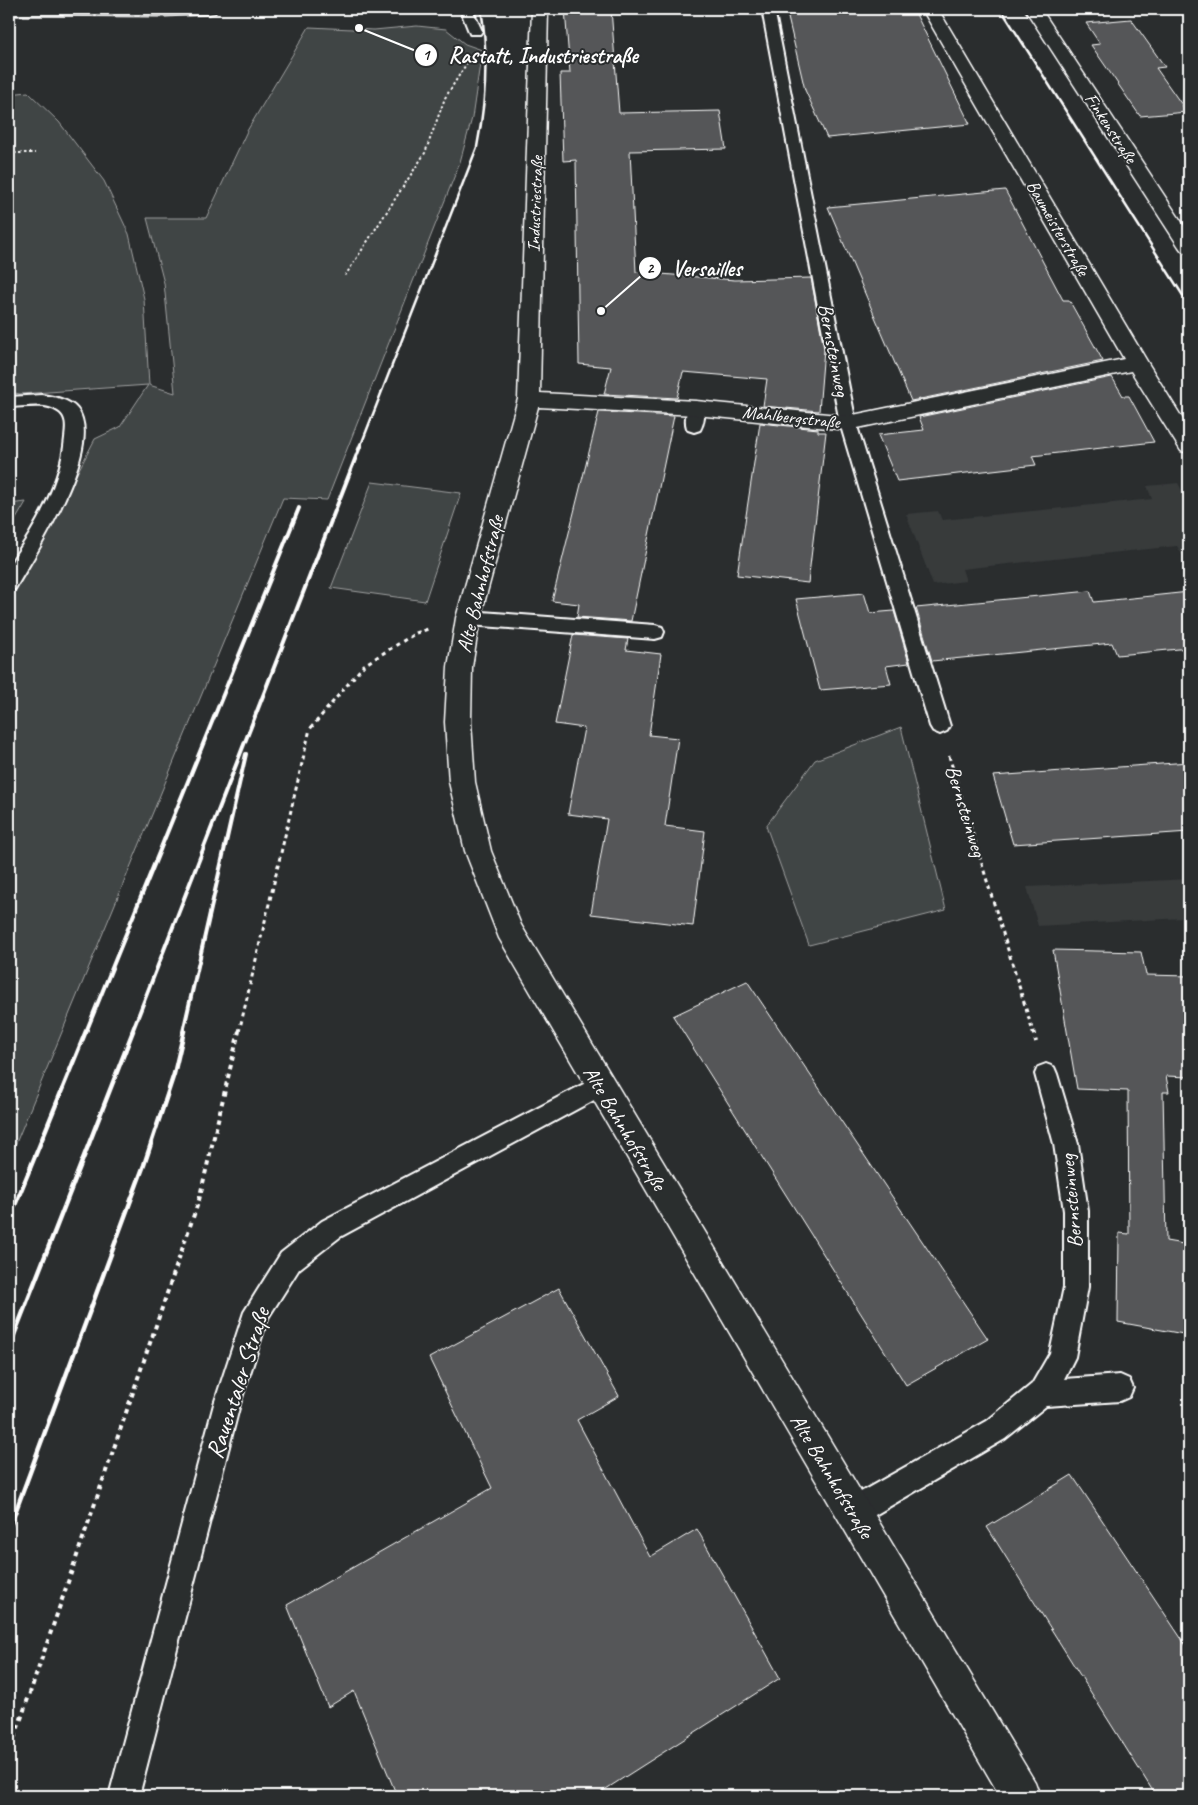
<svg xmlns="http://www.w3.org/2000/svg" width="1198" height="1805" font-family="Caveat,sans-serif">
  <rect width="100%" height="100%" fill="#2a2d2e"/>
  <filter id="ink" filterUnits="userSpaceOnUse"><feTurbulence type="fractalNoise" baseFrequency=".02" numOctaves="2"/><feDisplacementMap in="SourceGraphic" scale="10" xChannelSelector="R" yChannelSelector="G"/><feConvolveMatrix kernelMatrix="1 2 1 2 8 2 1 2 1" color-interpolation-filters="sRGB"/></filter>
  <g filter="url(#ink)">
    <g fill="#373a3b">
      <polygon points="1178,483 1189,504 1189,558 1184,558 1177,546 962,569 966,581 933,585 906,514 938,511 942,520 1152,499 1147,486"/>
      <polygon points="1189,879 1189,935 1184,918 1038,926 1027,887"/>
    </g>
    <g fill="#414445" stroke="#a0a2a2">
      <polygon points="417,26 446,29 465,44 482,50 472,118 460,162 327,500 283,498 9,1160 9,603 95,439 120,427 148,385 20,394 9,392 9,94 28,92 59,122 104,181 129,234 144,299 149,385 175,393 164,283 147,218 206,218 247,131 309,27 374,30"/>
      <polygon points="372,482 461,493 425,601 331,588"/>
      <polygon points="26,502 9,531 9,504"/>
      <polygon points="901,727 946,910 809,945 766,826 815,760"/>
    </g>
    <g fill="#555758" stroke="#fff">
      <polygon points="565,9 611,9 619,113 720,111 726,149 630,151 636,272 735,280 811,278 824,349 819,411 763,406 767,379 683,372 677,398 604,394 611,367 579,364 576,160 563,161 560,73 570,73"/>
      <polygon points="786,9 842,9 843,14 914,10 970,124 827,138 805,90"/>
      <polygon points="1131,19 1165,67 1156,68 1187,112 1140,116 1091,45 1100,44 1086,23"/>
      <polygon points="1005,190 1063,300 1069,300 1103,361 911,401 828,207"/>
      <polygon points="1112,377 1123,396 1129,396 1154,442 1032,456 1036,465 897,481 878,435 924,430 919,417"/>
      <polygon points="599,412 674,416 631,621 577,617 579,604 552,601"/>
      <polygon points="760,423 818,429 818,432 826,432 808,583 737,575"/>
      <polygon points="1090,591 1094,602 1189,592 1189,648 1117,655 1112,643 932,661 916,608"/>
      <polygon points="864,593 870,613 894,611 909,663 886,666 891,684 820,690 796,599"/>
      <polygon points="573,635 628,639 626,650 661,654 649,735 678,738 665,826 705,831 693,926 591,914 607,819 568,814 584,728 555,724"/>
      <polygon points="1189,762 1189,832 1013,844 993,776"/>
      <polygon points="1053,950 1141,952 1146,975 1189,976 1189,1077 1166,1076 1169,1092 1163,1092 1166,1241 1189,1245 1189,1335 1118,1322 1119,1233 1129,1234 1128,1091 1077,1089"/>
      <polygon points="747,981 988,1339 906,1385 673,1016"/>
      <polygon points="559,1288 619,1396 577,1420 650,1557 697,1529 780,1678 595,1796 397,1796 354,1691 328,1707 287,1605 492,1488 429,1358"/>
      <polygon points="1072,1475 1189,1650 1189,1796 1156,1796 987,1527"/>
    </g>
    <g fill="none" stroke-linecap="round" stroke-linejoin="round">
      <g stroke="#fff" stroke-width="4">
        <g id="lane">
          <polygon points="460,9 472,9 482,31 480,34 470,34"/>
          <polygon points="762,9 774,9 856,423 950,726 947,731 940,734 933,731 930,726 840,423"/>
          <path d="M42,395c12,2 27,4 35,14 29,36 -42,146 -62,180l-6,2c0,-7 -2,-17 0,-23 4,-11 14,-23 20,-33 18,-30 33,-62 36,-97 1,-10 3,-21 -7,-27 -14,-9 -34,-4 -49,-4v-10z"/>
          <path d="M696,403l6,1c4,7 2,19 -2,26l-6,2 -6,-2c-4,-7 -2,-19 2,-26z"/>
          <polygon points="468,611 655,625 662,627 664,632 662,637 655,639 468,625 461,623 459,618 461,613"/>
          <polygon points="1046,1064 1054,1067 1057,1074 1078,1144 1088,1211 1088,1287 1075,1357 1064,1379 1120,1375 1129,1379 1133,1388 1129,1397 1120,1401 1046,1406 1005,1439 863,1522 853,1525 843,1522 840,1512 843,1502 987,1421 1032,1384 1050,1353 1064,1287 1064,1211 1054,1144 1035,1074 1038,1067"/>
          <polygon points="599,1076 607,1079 610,1086 607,1093 340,1237 299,1269 268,1318 240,1404 139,1796 109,1796 214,1404 244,1312 281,1253 322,1221"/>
        </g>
      </g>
      <g stroke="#fff" stroke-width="3">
        <g id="street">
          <polygon points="9,9 217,9 215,13 209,14 164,16 9,15"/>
          <polygon points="532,9 548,9 540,393 696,401 848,416 1124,359 922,9 938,9 1148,363 1189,429 1189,453 1181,451 1131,371 848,430 696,415 538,407 480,618 472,667 471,722 475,782 491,851 521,925 1035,1782 1040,1796 1000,1796 499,938 465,851 449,782 445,722 448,667 456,618 518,399"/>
          <polygon points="1025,9 1041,9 1189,233 1189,253 1182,251 1179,247"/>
        </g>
      </g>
      <g stroke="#fff" stroke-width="2" stroke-dasharray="2.5 2.5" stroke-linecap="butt">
        <polyline points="9,153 35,153"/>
        <polyline points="345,276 425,153 445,98 470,58"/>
      </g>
      <g stroke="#fff" stroke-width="3" stroke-dasharray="4 4" stroke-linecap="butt">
        <polyline points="949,756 1033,1032"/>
        <polyline points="239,1032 310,729 364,665 416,633 428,629"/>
      </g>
      <g stroke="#fff" stroke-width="4" stroke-dasharray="4.5 4.5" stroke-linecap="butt">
        <polyline points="1033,1031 1036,1042"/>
        <polyline points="9,1754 199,1200 239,1031"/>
      </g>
      <use href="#lane" fill="#2a2d2e" fill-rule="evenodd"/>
      <use href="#street" fill="#2a2d2e" fill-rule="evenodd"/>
      <g stroke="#fff" stroke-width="2.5">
        <polyline points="1001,9 1189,305"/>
        <path d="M361,445l116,-298c9,-46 12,-91 4,-138"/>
      </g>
      <g stroke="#fff" stroke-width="4">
        <polyline points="86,1032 299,508"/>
        <polyline points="132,1032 361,444"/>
        <polyline points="183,1032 246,754"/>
      </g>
      <g stroke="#fff" stroke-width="4.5">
        <polyline points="9,1220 86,1031"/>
        <polyline points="9,1348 133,1031"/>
        <polyline points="9,1529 144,1165 174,1074 184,1031"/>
      </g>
    </g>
  </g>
  <g text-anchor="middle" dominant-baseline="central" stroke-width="4" stroke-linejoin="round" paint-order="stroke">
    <g font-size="18" fill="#fff" stroke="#2a2d2e">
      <text transform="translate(1111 128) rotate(57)">Finkenstraße</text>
      <text transform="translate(535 204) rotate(-88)">Industriestraße</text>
      <text transform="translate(1058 228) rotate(60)">Baumeisterstraße</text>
      <text transform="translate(791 417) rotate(6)">Mahlbergstraße</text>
    </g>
    <g font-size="21" fill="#fff" stroke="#2a2d2e">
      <text transform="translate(834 350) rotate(79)">Bernsteinweg</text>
      <text transform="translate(480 584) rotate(-76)">Alte Bahnhofstraße</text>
      <text transform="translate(966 811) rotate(73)">Bernsteinweg</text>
      <text transform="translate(625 1128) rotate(59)">Alte Bahnhofstraße</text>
      <text transform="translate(1071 1201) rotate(-95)">Bernsteinweg</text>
      <text transform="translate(832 1476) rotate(59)">Alte Bahnhofstraße</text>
    </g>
    <g font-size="25" fill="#fff" stroke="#2a2d2e">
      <text transform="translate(238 1383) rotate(-72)">Rauentaler Straße</text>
    </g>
  </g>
  <path fill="none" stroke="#fff" stroke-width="2" d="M359 28L426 55M601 311L650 268"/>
  <g fill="#fff" stroke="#2a2d2e" stroke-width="2">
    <circle cx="359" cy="28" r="5"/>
    <circle cx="601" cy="311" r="5"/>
    <circle cx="426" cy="55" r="12"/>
    <circle cx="650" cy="268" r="12"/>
  </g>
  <g font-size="15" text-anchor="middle" font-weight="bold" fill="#111">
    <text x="426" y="60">1</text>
    <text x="650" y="273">2</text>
  </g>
  <g font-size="22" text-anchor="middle" font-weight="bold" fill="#fff" stroke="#2a2d2e" stroke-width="4" stroke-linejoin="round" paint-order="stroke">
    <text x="543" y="63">Rastatt, Industriestraße</text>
    <text x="707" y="276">Versailles</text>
  </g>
  <rect width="1198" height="1805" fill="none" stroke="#2a2d2e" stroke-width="30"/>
  <rect x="15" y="15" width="1168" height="1775" fill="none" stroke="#fff" stroke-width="2" filter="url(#ink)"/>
</svg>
